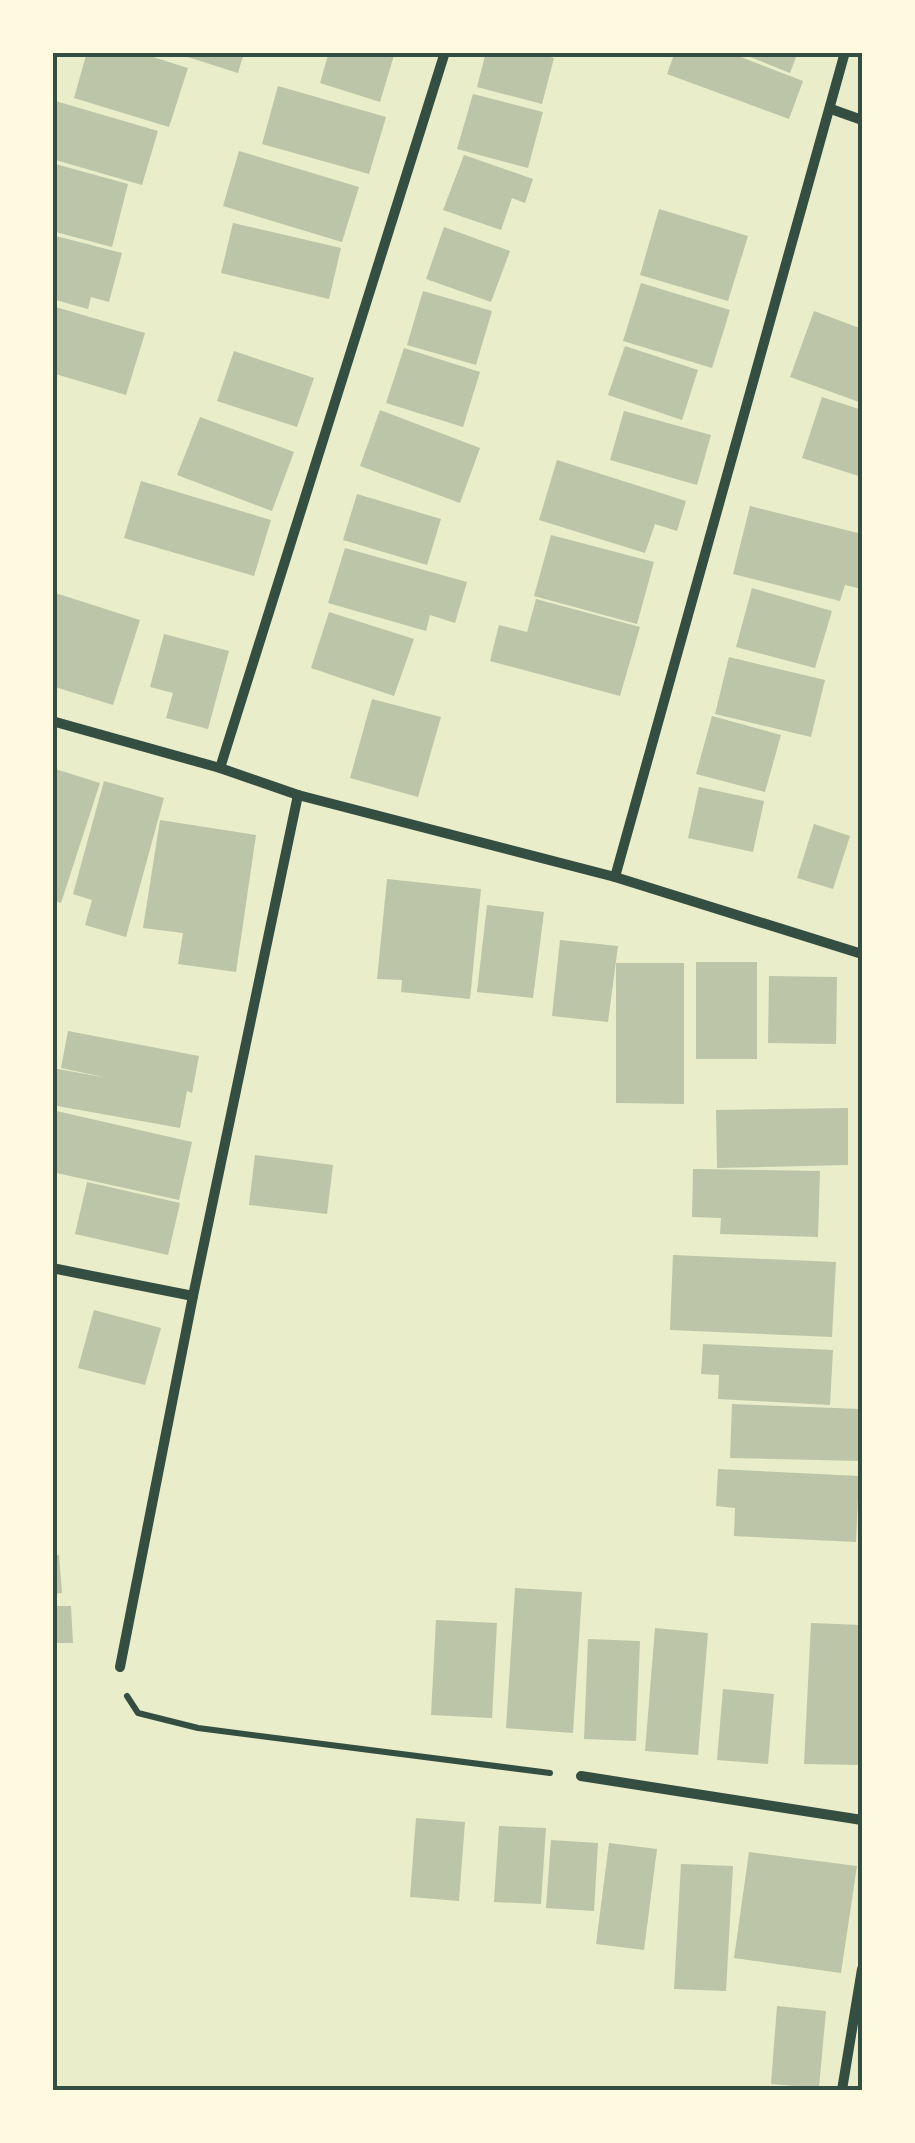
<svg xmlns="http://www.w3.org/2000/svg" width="915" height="2143" font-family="'Open Sans',sans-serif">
  <rect width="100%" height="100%" fill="#e9edc9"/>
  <g fill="#bcc5a7">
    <polygon points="87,52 137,52 188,68 169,127 74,98"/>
    <polygon points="172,52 244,52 238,73"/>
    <polygon points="329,52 395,52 380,102 320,83"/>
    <polygon points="486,52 530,52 554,58 542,104 477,87"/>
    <polygon points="675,52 728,52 803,81 789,119 667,74"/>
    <polygon points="738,52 798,52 790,73"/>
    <polygon points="278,86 386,117 369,174 262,144"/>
    <polygon points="473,94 543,112 528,168 457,149"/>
    <polygon points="52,100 158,131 142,185 52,159"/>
    <polygon points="239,151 359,187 342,242 223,206"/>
    <polygon points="464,155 533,179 525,203 512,198 501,230 443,210"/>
    <polygon points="52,163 128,184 112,247 52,231"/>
    <polygon points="659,209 748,236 728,301 640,275"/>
    <polygon points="233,223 341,248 329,299 221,273"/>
    <polygon points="444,227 510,251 491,302 426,279"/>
    <polygon points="52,235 122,253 109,302 91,297 88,309 52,299"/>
    <polygon points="641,283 730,310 712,368 623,341"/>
    <polygon points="423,291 492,311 476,365 407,345"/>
    <polygon points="52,306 145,333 126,395 52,373"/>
    <polygon points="814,311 862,329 862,403 790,377"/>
    <polygon points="625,346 698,370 682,420 608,395"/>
    <polygon points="404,348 480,372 463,427 386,403"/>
    <polygon points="234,351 314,378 297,427 217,401"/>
    <polygon points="822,397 862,410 862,477 802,458"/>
    <polygon points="380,410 480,448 460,503 360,466"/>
    <polygon points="624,411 711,435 697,485 610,460"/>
    <polygon points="200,417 294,452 272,511 177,475"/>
    <polygon points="557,460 686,501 677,531 655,524 645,553 539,520"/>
    <polygon points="141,481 271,520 254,576 124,538"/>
    <polygon points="357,494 441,519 427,565 343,540"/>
    <polygon points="750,506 862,534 862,589 845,585 840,601 733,574"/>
    <polygon points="551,535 654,562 637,624 534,596"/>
    <polygon points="345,548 467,582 455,623 430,615 426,631 328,603"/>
    <polygon points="752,588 832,611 815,668 736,647"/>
    <polygon points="52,592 140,620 113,705 52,686"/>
    <polygon points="536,599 640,627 620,696 490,661 499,625 527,632"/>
    <polygon points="329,612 414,639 394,696 311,668"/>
    <polygon points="164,634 229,651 208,729 166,718 173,693 150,687"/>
    <polygon points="729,657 825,680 811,737 715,714"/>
    <polygon points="372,699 441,717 418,797 350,778"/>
    <polygon points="712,716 781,735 765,792 696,774"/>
    <polygon points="52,768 100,783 61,903 52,900"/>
    <polygon points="104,781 164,798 126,937 85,925 92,900 73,894"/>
    <polygon points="699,787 764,801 753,852 688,838"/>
    <polygon points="160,820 256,835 236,972 178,964 183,933 143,928"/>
    <polygon points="814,824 850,836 833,889 797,878"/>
    <polygon points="387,879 481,889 470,999 401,992 402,980 377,979"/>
    <polygon points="487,905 544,912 533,998 477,992"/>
    <polygon points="560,940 618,946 608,1022 552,1016"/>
    <rect x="696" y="962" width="61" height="97"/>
    <polygon points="616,963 684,963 684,1104 616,1103"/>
    <polygon points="769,976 837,977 836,1044 768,1043"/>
    <polygon points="68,1031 199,1056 192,1093 187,1091 180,1128 52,1105 52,1068 108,1078 61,1068"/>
    <polygon points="848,1108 848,1165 717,1168 716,1110"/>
    <polygon points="52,1110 192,1142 179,1200 52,1172"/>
    <polygon points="255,1155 333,1165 327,1214 249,1205"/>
    <polygon points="693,1169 820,1171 818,1237 720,1234 721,1218 692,1217"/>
    <polygon points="87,1182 180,1203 168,1255 75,1234"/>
    <polygon points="673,1255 836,1262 832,1337 670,1330"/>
    <polygon points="94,1310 161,1328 145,1385 78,1368"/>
    <polygon points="703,1344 833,1350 830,1405 718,1399 719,1375 701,1374"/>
    <polygon points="732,1404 862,1409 861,1461 730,1458"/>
    <polygon points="718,1469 859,1476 856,1542 734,1536 735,1508 716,1506"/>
    <polygon points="52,1555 59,1555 62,1593 52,1594"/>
    <polygon points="515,1588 582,1592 573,1733 506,1728"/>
    <polygon points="52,1606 71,1606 73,1643 52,1643"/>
    <polygon points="436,1620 497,1623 492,1718 431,1715"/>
    <polygon points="811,1623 862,1625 859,1765 804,1764"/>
    <polygon points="655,1628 708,1633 698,1755 645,1751"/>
    <polygon points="588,1639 640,1641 636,1741 584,1739"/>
    <polygon points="723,1689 774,1694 768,1764 717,1760"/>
    <polygon points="416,1818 465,1822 459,1901 410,1897"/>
    <polygon points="499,1826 546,1828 541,1904 494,1902"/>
    <polygon points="551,1840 598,1843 594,1911 546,1908"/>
    <polygon points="609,1843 657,1849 644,1950 596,1944"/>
    <polygon points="749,1852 857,1866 841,1973 734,1958"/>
    <polygon points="681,1864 733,1866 726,1991 674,1989"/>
    <polygon points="777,2006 826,2011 819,2088 771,2084"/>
  </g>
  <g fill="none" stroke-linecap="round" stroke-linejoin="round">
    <polyline stroke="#344e41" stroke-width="6" points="127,1696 138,1713 198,1728 550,1773"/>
    <g stroke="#344e41" stroke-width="10">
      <polyline points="831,109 862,120"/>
      <polyline points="52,721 220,768 298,795 615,877 862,954"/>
      <polyline points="220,768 445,52"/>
      <polyline points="615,877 845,52"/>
      <polyline points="52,1268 193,1296"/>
      <polyline points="120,1667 193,1296 298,795"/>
      <polyline points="581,1776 862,1820"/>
      <polyline points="842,2090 862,1969"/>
    </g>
  </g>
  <rect width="915" height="2143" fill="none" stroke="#fefae0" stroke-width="110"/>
  <rect x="55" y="55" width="805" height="2033" fill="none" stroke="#344e41" stroke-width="4"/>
</svg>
